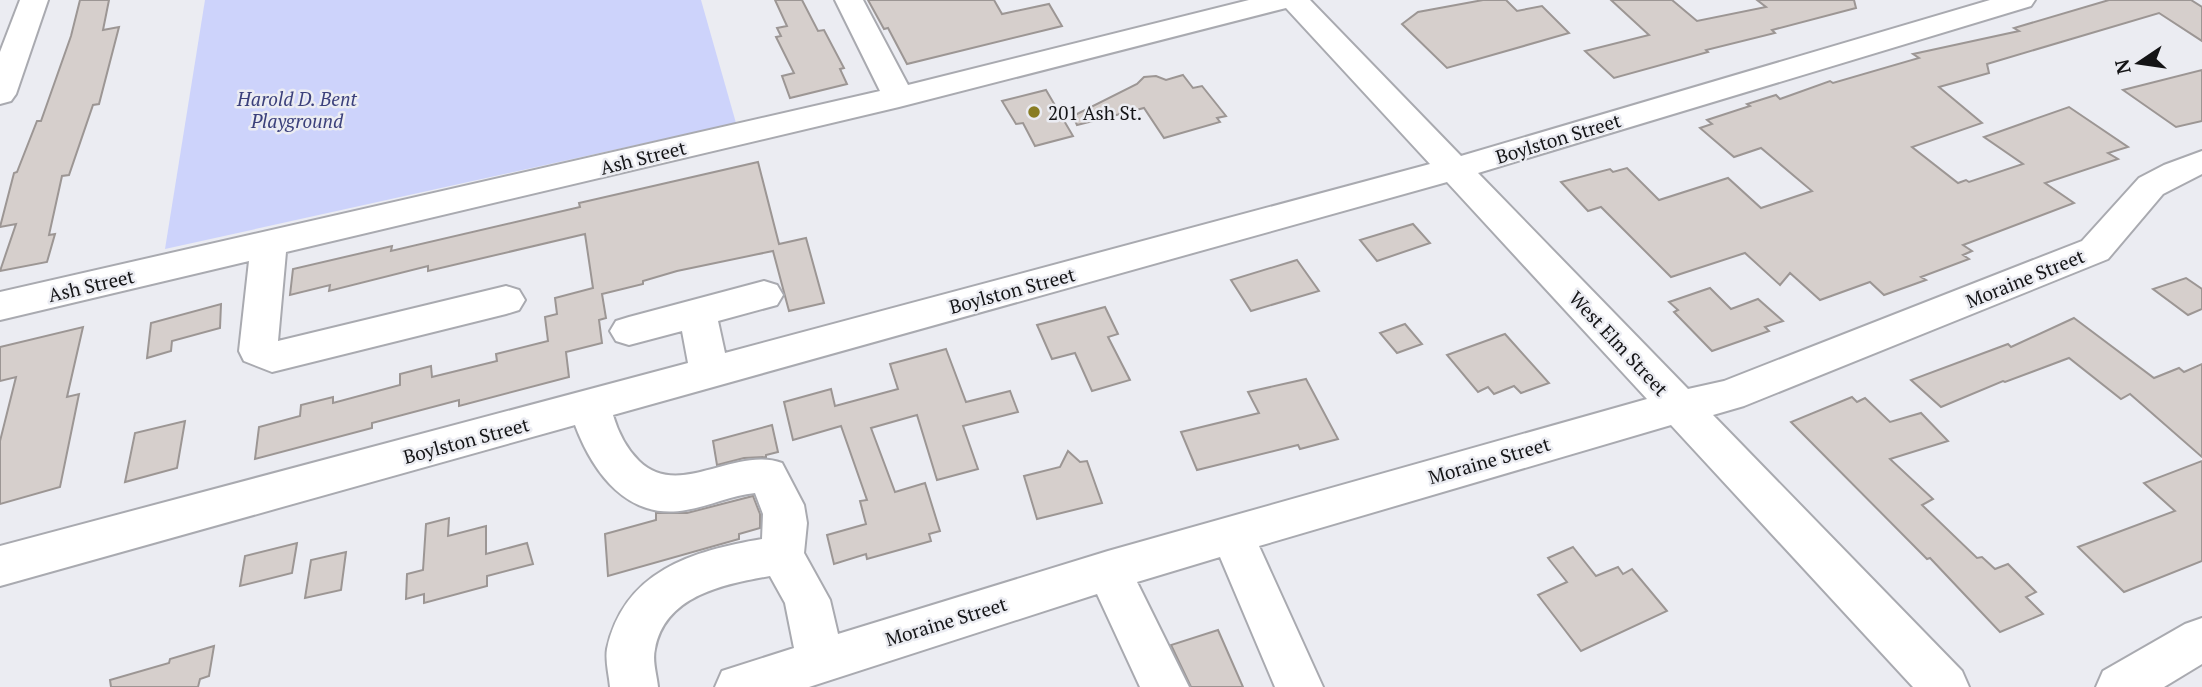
<svg xmlns="http://www.w3.org/2000/svg" width="2202" height="687" font-family="'PT Serif',serif">
  <rect width="100%" height="100%" fill="#ebecf2"/>
  <polygon fill="#cdd3fb" points="205,0 701,0 736,123 165,249"/>
  <g fill="#d6cfcc" stroke="#9c9694" stroke-width="2">
    <polygon points="80,0 109,0 103,30 119,27 99,104 93,105 69,175 62,176 49,235 55,234 47,262 0,271 16,224 0,227 14,173 17,172 37,121 41,121 71,36"/>
    <polygon points="775,0 802,0 818,31 824,30 844,68 840,69 847,84 790,98 782,76 794,73 776,37 781,36 777,28 787,26"/>
    <polygon points="868,0 994,0 1002,14 1049,4 1062,26 907,64 888,28 884,29"/>
    <polygon points="1483,0 1506,0 1517,11 1542,6 1569,33 1447,68 1402,24 1418,12"/>
    <polygon points="1611,0 1672,0 1697,21 1766,7 1757,0 1854,0 1856,8 1772,30 1775,33 1706,50 1708,52 1614,78 1585,51 1649,35"/>
    <polygon points="2109,0 2191,0 2202,7 2202,41 2159,13 1987,64 1989,73 1939,87 1982,123 1912,147 1958,183 1966,180 1969,182 2023,164 1984,137 2069,107 2128,147 2108,153 2118,159 2045,183 2074,203 1963,245 1972,251 1963,255 1969,259 1921,277 1926,280 1884,295 1870,282 1820,300 1790,273 1780,285 1745,253 1671,277 1601,207 1588,211 1561,182 1610,169 1613,172 1627,168 1659,200 1728,178 1761,208 1812,191 1761,148 1734,157 1700,128 1712,124 1707,120 1750,106 1747,104 1776,95 1780,99 1830,81 1833,83 1919,58 1913,54 2019,31 2014,28"/>
    <polygon points="2202,70 2202,121 2176,127 2123,90"/>
    <polygon points="1183,75 1193,88 1202,86 1226,116 1217,118 1220,122 1164,138 1144,108 1077,125 1073,116 1137,84 1144,77 1156,76 1166,80"/>
    <polygon points="1046,90 1073,136 1035,146 1023,123 1016,124 1002,101"/>
    <polygon points="758,162 779,244 806,238 824,303 789,311 773,251 677,271 643,281 643,284 602,294 606,318 599,320 602,343 566,352 569,377 459,406 459,400 372,423 372,428 255,459 259,427 300,416 301,405 333,397 333,403 400,385 400,374 431,366 432,377 497,361 496,354 548,341 545,317 557,314 555,298 593,288 585,234 428,271 428,266 329,291 330,285 290,295 293,269 392,246 391,251 580,207 579,203"/>
    <polygon points="1413,224 1430,243 1377,261 1360,240"/>
    <polygon points="1297,260 1319,291 1251,311 1231,280"/>
    <polygon points="2186,278 2202,289 2202,309 2188,315 2153,289"/>
    <polygon points="1710,288 1731,309 1758,299 1783,321 1765,327 1769,331 1712,351 1674,312 1678,310 1669,302"/>
    <polygon points="221,304 220,328 172,341 171,351 147,358 151,323"/>
    <polygon points="1105,307 1118,334 1108,337 1130,380 1092,391 1075,353 1052,359 1037,325"/>
    <polygon points="2074,318 2154,378 2179,368 2184,372 2202,364 2202,457 2130,394 2121,399 2069,358 2005,382 2003,381 1941,407 1911,380 2008,344 2011,347"/>
    <polygon points="1405,324 1422,344 1397,353 1380,333"/>
    <polygon points="83,327 67,397 79,394 60,487 0,504 0,441 16,377 0,381 0,347"/>
    <polygon points="1505,334 1549,383 1521,393 1514,386 1494,394 1488,387 1478,392 1447,355"/>
    <polygon points="946,349 966,402 1010,391 1018,412 963,426 978,469 937,480 917,415 871,428 895,492 925,483 940,531 929,534 931,541 867,559 866,554 834,564 827,535 866,524 860,501 867,500 841,426 793,440 784,402 831,389 835,406 898,389 890,364"/>
    <polygon points="1306,379 1338,439 1300,449 1298,445 1197,470 1181,432 1259,413 1248,392"/>
    <polygon points="1852,397 1857,402 1865,398 1890,422 1921,413 1948,441 1890,459 1933,499 1922,505 1977,558 1982,557 1995,569 2008,564 2036,592 2026,597 2043,614 2000,632 1930,558 1927,559 1791,422"/>
    <polygon points="185,421 177,468 125,482 135,433"/>
    <polygon points="772,425 778,452 766,455 766,457 744,458 717,465 713,441"/>
    <polygon points="1068,451 1080,462 1087,461 1102,503 1037,519 1024,476 1060,467"/>
    <polygon points="2202,461 2202,561 2124,592 2078,547 2175,511 2144,483"/>
    <polygon points="753,496 760,514 760,528 739,534 739,539 608,576 605,534 656,520 656,513 687,513"/>
    <polygon points="449,518 448,536 486,526 486,554 527,543 533,564 487,576 487,586 424,603 424,594 406,599 407,574 423,570 426,524"/>
    <polygon points="297,543 292,573 240,586 245,556"/>
    <polygon points="1573,547 1596,576 1618,567 1623,574 1632,569 1667,611 1581,651 1538,595 1567,582 1548,558"/>
    <polygon points="346,552 341,590 305,598 311,560"/>
    <polygon points="1218,630 1243,687 1191,687 1171,645"/>
    <polygon points="214,646 209,676 200,679 198,687 111,687 110,680 169,663 170,659"/>
  </g>
  <g fill="none" stroke-linecap="round" stroke-linejoin="round">
    <g stroke="#a9aab0" stroke-width="4">
      <g id="minor">
        <polygon points="20,0 48,0 16,94 11,101 0,104 0,52"/>
        <path d="M835,0h28l45,85 341,-85h61l151,156 529,-156h45l-4,6 -553,167 210,216 36,-8 358,-140 57,-63 25,-13 38,-14v23l-39,20 -55,65 -364,147 -31,9 249,256 7,16h-56l-242,-262 -412,121 64,141h-48l-55,-130 -83,25 52,105h-49l-43,-93 -288,93h-94l7,-16 72,-23 -9,-45 -15,-27c-45,8 -105,19 -115,73 -3,12 2,26 3,38h-48c-1,-12 -5,-26 -3,-38 17,-78 85,-98 155,-110l1,-25 -8,-21c-23,2 -45,13 -69,17 -58,11 -93,-37 -111,-85l-575,161v-40l688,-183 -6,-32 -53,14 -13,-4 -6,-10 6,-10 13,-4 135,-36 13,4 6,10 -6,10 -59,16 7,32 705,-189 -144,-156 -387,99 -613,145 -8,89 228,-55 13,4 6,10 -6,10 -13,4 -234,58 -28,-11 -5,-10 10,-90 -249,59v-28l880,-201zM1447,182l200,217 -539,152 -270,83 -8,-34 -26,-47 3,-30 -3,-18 -22,-42c-48,-17 -103,37 -143,-2 -13,-13 -21,-29 -26,-46z"/>
        <polygon points="2202,618 2202,664 2164,687 2096,687 2103,671 2185,624"/>
      </g>
    </g>
    <use href="#minor" fill="#fff" fill-rule="evenodd"/>
  </g>
  <circle fill="#897d23" stroke="#ebecf2" stroke-width="2.5" cx="1034" cy="112" r="7"/>
  <g text-anchor="middle" dominant-baseline="central" stroke-width="5" stroke-linejoin="round" paint-order="stroke">
    <g font-size="19" font-style="italic" fill="#3b407b" stroke="#ebecf2">
      <text x="297" y="98">Harold D. Bent<tspan x="297" dy="22">Playground</tspan></text>
    </g>
    <g font-size="19" fill="#141416" stroke="#ebecf2" text-anchor="start">
      <text x="1048" y="112">201 Ash St.</text>
    </g>
    <g font-size="19" fill="#141416" stroke="#ebecf2">
      <text transform="translate(1558 138) rotate(-17)">Boylston Street</text>
      <text transform="translate(643 157) rotate(-14)">Ash Street</text>
      <text transform="translate(2025 278) rotate(-22)">Moraine Street</text>
      <text transform="translate(91 285) rotate(-13)">Ash Street</text>
      <text transform="translate(1012 290) rotate(-15)">Boylston Street</text>
      <text transform="translate(1619 343) rotate(47)">West Elm Street</text>
      <text transform="translate(466 440) rotate(-15)">Boylston Street</text>
      <text transform="translate(1489 460) rotate(-16)">Moraine Street</text>
      <text transform="translate(946 621) rotate(-17)">Moraine Street</text>
    </g>
  </g>
  <g transform="translate(2139 63) rotate(257)" stroke="#ebecf2" stroke-width="5" paint-order="stroke">
  <path d="M0-5L12 26L0 18L-12 26Z" fill="#141416"/>
  <text y="-10" font-size="19" font-weight="bold" text-anchor="middle" fill="#141416">N</text>
  </g>
</svg>
